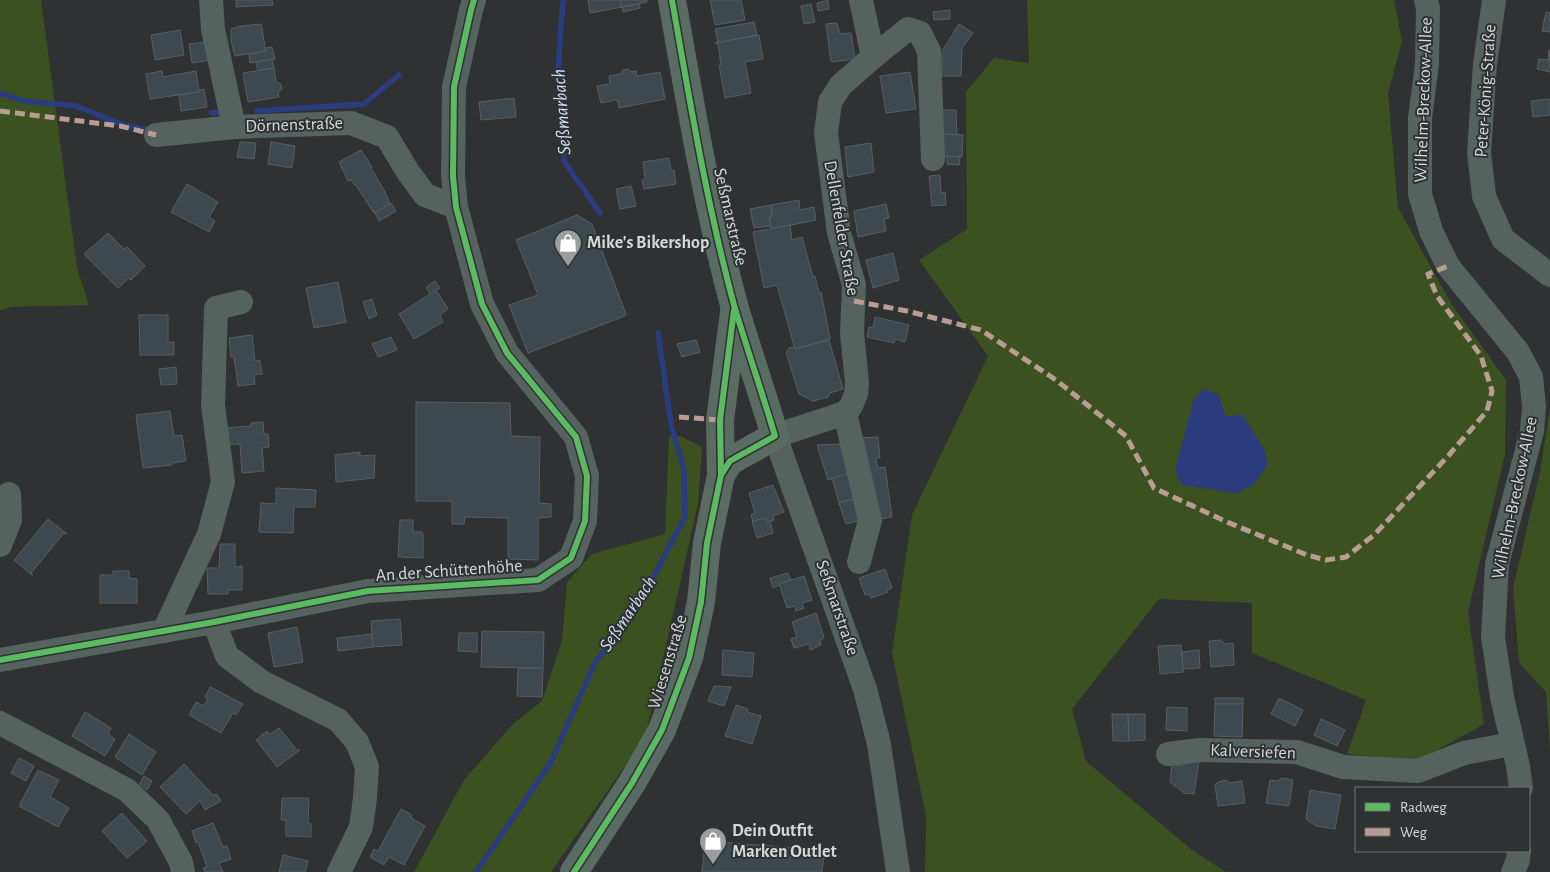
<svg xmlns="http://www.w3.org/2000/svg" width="1550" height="872" font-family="'Alegreya Sans',sans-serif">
  <rect width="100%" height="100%" fill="#2f3132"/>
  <g fill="#3b511f">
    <polygon points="0,0 41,0 77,268 89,305 12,307 0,310"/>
    <polygon points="1027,0 1394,0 1402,41 1388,93 1398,208 1451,303 1506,380 1505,454 1468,612 1484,724 1418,761 1347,754 1366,700 1252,653 1252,603 1159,599 1072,709 1086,761 1192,850 1226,872 925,872 926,816 892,653 912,515 988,356 919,260 967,229 966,92 994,58 1029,63"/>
    <polygon points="1550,409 1550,751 1546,692 1519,663 1513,588 1540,472"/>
    <polygon points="669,436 680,436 702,447 698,504 647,729 639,746 551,872 414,872 464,780 513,724 542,701 562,640 567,582 592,554 665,534"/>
  </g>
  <polygon fill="#2b3d7f" points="1204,389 1218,394 1226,417 1242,414 1266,453 1267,466 1254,484 1237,493 1182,485 1175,470 1194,399"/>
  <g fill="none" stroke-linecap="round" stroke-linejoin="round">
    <g stroke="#2b3d7f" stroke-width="5.5">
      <polyline points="563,0 558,72 564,161 600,213"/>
      <polyline points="0,93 24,101 76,106 121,124 152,131"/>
      <polyline points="257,111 364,104 399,75"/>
      <polyline points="211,113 222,112"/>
      <polyline points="476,872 550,764 595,663 639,604 685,517 684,470 671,424 658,333"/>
    </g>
  </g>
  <g fill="#3d494e" stroke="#5b5d5e">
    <polygon points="236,0 272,0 273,5 236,7"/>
    <polygon points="588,0 620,0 622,7 590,13"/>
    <polygon points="620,0 647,0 647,2 622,7"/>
    <polygon points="710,0 741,0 745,20 715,25"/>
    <polygon points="828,0 829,9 818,11 817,3"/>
    <polygon points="639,4 640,8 623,12 622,7"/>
    <polygon points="811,4 815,22 804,24 801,6"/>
    <polygon points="950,10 950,19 934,20 933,12"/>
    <polygon points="1546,12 1550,13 1550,32 1542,31"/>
    <polygon points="754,22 757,35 718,43 715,29"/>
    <polygon points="837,23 840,34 851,33 855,59 831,62 826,24"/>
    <polygon points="261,24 266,51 235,56 231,41 231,29 241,26"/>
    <polygon points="959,24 973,33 962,48 961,76 942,76 942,51"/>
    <polygon points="180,30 184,55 155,60 151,35"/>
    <polygon points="759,35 763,59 745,62 751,93 725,98 719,65 721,65 718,44 715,43"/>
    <polygon points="206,42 210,60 192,63 189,44"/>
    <polygon points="272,47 275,59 250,63 249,54 266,51 265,48"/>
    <polygon points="1549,50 1550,72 1537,69 1539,59 1548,60"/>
    <polygon points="272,59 274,68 258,71 256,62"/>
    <polygon points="274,68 276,82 281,84 282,89 278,93 279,97 248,102 243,73"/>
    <polygon points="628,69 632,72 636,71 637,76 660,72 665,99 619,108 618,102 613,99 612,101 601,103 597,86 610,84 609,76 620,74 623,70"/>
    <polygon points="162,71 163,77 196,71 199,92 150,99 146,74"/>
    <polygon points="910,72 916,109 886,113 880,76"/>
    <polygon points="204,89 207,107 181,111 179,95 199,92 199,90"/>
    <polygon points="514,98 516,117 481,120 479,102"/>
    <polygon points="1550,99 1550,115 1533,117 1531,101"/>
    <polygon points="939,110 956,110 957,135 940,134"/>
    <polygon points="940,134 963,135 962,157 939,156"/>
    <polygon points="240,142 256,143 254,159 237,157"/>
    <polygon points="271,142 295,146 292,168 268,164"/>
    <polygon points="871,143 874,172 848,177 845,147"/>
    <polygon points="361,150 372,167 371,168 384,190 390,204 374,213 356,185 355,185 351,180 348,181 339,162"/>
    <polygon points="947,156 960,157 959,165 947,164"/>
    <polygon points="669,158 671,170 674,170 676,184 644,189 642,180 645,179 643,162"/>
    <polygon points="940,175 941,193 945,192 946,205 932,206 929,176"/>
    <polygon points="187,184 218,202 209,217 215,221 209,232 171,212"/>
    <polygon points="631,186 636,206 620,209 616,189"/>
    <polygon points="799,200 800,210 814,207 816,220 771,229 769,217 772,217 771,205"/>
    <polygon points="391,203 396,211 379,221 375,213"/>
    <polygon points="886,204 889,218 884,219 886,231 858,237 854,211"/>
    <polygon points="771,205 772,217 769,217 770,226 754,228 750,209"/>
    <polygon points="577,215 592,224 626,314 625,316 528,353 509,305 538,295 516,240"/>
    <polygon points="790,225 792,240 802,237 813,277 815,276 819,293 821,292 830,339 795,349 777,285 764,288 753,232"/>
    <polygon points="108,233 124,249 127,247 145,266 131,280 129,278 118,288 84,254"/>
    <polygon points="893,253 899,280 873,288 866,260"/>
    <polygon points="435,281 440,288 436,290 448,309 440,315 443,322 414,339 399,314 430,294 426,287"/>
    <polygon points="338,282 346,322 314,328 306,288"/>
    <polygon points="372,299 377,315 369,319 363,302"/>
    <polygon points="139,315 168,315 168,342 174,342 174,355 140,355"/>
    <polygon points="875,317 909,325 905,342 895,339 894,343 867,337 869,327 873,328"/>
    <polygon points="252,335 255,361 260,360 262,374 254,375 255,384 238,386 234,357 231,357 229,338"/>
    <polygon points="391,337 397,350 378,357 372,344"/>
    <polygon points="696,340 700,352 682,357 677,344"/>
    <polygon points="829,340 843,389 830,393 828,397 813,401 799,394 786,352 789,348 794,347 795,349"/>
    <polygon points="176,367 177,384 161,385 159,369"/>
    <polygon points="416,402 510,403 511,436 540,437 539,503 551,504 551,517 538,518 538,560 508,559 508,518 465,517 464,524 452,524 452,501 416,501"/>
    <polygon points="170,411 174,436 182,435 186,461 172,463 172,465 143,468 136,415"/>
    <polygon points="263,422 264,434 268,434 269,447 262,448 264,471 242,473 240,444 223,445 222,428 251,426 251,423"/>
    <polygon points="878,437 880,458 876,458 878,468 885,467 892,517 875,520 859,438"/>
    <polygon points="840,444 849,474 828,480 817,445"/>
    <polygon points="360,452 360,456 375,455 374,478 336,482 335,455"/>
    <polygon points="849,474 856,498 839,503 832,478"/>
    <polygon points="773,485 784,512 773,516 774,520 770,521 768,522 766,518 753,522 751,515 755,513 749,493"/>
    <polygon points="276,488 316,490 315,507 294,507 293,533 259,532 261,503 276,504"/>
    <polygon points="856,498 862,520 846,524 839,503"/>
    <polygon points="766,518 768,522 770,521 773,533 757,538 752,521"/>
    <polygon points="48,519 67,534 64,533 31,573 33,575 32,575 14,560"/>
    <polygon points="400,520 413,520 413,532 422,532 423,535 423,558 398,557"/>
    <polygon points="220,544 235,544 235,567 242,566 242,590 228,590 228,594 208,594 207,568 219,568"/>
    <polygon points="885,569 892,588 887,590 888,592 871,598 869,594 865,595 859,578"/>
    <polygon points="113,571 129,571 129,578 137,579 137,603 100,603 100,575 113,575"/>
    <polygon points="788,573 791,580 773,588 770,578"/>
    <polygon points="804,576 812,600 802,603 804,608 796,611 795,606 787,608 779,584"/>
    <polygon points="816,613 824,638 820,640 821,645 810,650 809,644 794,648 791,639 797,637 792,622"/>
    <polygon points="400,619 402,645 373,647 371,621"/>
    <polygon points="297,627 303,662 274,667 268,633"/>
    <polygon points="482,631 544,632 543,668 481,667"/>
    <polygon points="459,633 477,633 477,652 458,651"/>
    <polygon points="372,634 373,647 338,651 337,638"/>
    <polygon points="1221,640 1225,644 1233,643 1234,665 1211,667 1209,641"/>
    <polygon points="1181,645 1183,672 1160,674 1158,646"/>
    <polygon points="723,650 754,653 752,677 722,675"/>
    <polygon points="1199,650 1200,668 1183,669 1182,652"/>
    <polygon points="518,668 543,668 542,697 517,696"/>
    <polygon points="714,686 731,687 724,706 708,701"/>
    <polygon points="210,687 243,704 236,715 233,713 221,733 189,715 196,702 204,706 208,699 205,697"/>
    <rect x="1215" y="698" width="28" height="6"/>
    <polygon points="1279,698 1303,710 1295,726 1271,714"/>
    <polygon points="1215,704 1243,704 1242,737 1214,736"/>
    <polygon points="736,705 748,709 747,712 761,716 752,744 725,736"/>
    <polygon points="1167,707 1187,708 1187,731 1166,730"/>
    <polygon points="85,712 111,728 108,734 115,739 105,756 72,736"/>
    <polygon points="1112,714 1128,714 1129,741 1113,741"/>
    <polygon points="1128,714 1145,714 1145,740 1129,741"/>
    <polygon points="1321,719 1345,730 1337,746 1314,735"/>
    <polygon points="279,728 297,750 300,750 277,767 256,740 267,731 270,734"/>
    <polygon points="129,734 156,752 142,775 115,757"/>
    <polygon points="19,758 34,766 26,781 11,773"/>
    <polygon points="1183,760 1199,762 1194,794 1184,793 1170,782 1172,764 1182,766"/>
    <polygon points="184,764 213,795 217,794 221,801 205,810 200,801 186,814 160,787"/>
    <polygon points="38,770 59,780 50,797 69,808 58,827 19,806"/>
    <polygon points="144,776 152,781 147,790 139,784"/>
    <polygon points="1282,778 1293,780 1289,806 1266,803 1270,780 1277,781"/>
    <polygon points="1226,780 1230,783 1242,781 1245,803 1218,806 1215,785 1218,782"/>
    <polygon points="1310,790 1341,795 1335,829 1316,826 1306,819"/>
    <polygon points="282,798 309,798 308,823 311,824 311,837 286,836 286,820 281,820"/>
    <polygon points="401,809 412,815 411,818 425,826 404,865 389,857 384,865 370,857 374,849 378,851"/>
    <polygon points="122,813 147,841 127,858 102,831"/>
    <polygon points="213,823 223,847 227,846 231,859 219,863 223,872 205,872 203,868 207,867 198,842 196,843 192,831"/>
    <polygon points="705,841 825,850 822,872 702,872"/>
    <polygon points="283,855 308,861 305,872 279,872"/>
  </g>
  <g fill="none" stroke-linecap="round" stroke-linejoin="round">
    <g stroke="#56625d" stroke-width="24">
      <polyline points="211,0 213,29 234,127"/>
      <polyline points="1426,0 1428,9 1427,64 1420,118 1420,194 1431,231 1448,266 1518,352 1531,377 1534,406 1532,431 1497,564 1493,637 1502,697 1518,766 1521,788"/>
      <polyline points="1494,0 1485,64 1479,153 1484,196 1503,239 1550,275"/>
      <polyline points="873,57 908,29 920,33 929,51 933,159"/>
      <polyline points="156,135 234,127 351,123 387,137 408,172 425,195 456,207"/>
      <polyline points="845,413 851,406 856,394 857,383 852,333 854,285 839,233 826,133 830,102 841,85 873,57 861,0"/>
      <polyline points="0,545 10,520 9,494"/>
      <polyline points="859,562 870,520 845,413 775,436 865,689 879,744 898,872"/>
      <polyline points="214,622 227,656 262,682 338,720 357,742 367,767 365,798 361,827 339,872"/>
      <polyline points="164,631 209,534 223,482 213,405 216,308 241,302"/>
      <polyline points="0,660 214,622 368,591 538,580 571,558 585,521 587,476 576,437 507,353 482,304 456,207 453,176 454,87 471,10 474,0"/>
      <polyline points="0,723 127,790 158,820 181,862 183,872"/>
      <polyline points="1168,754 1200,750 1297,752 1343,767 1418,771 1464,753 1512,744"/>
      <polyline points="1513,872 1518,860 1519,851"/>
    </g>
    <g stroke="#596b63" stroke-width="28">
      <polyline points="721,475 720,420 734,312"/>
      <path d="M574,872l58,-89 30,-53 27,-72 12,-56 6,-59 14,-68 9,-14 45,-25c-13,-44 -28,-87 -41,-131 -27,-100 -44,-203 -62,-305"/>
    </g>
    <g stroke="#b99d93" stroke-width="5" stroke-dasharray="10 5" stroke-linecap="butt">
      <polyline points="0,111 120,126 156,135"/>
      <polyline points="854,301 907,311 981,330 1056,380 1126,436 1154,488 1227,522 1307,555 1326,560 1346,557 1374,535 1449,455 1487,411 1492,391 1481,356 1437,296 1428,274 1448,266"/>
      <polyline points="679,417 720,420"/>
    </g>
    <g stroke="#2e3233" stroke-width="9">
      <g id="cycleway">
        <polyline points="721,475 720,420 734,310"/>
        <polyline points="0,660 214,622 368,591 538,580 571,558 585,521 587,476 576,437 507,353 482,304 456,207 453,176 454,87 471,10 474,0"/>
        <path d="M574,872l58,-89 30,-53 27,-72 12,-56 6,-59 14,-68 9,-14 45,-25c-13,-44 -28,-87 -41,-131 -27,-100 -44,-203 -62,-305"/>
      </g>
    </g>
    <use href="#cycleway" stroke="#5cba63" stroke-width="6"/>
  </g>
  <defs>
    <g id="shop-pin" transform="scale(1.4375)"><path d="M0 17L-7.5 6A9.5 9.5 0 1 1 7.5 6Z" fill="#9b9e9e" stroke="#2e3233"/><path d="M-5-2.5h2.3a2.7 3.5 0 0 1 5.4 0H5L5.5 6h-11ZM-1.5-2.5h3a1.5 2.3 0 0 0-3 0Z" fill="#fff"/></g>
  </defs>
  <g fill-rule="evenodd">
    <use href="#shop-pin" x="568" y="243"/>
    <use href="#shop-pin" x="713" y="841"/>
  </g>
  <g text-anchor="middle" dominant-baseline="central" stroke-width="4" stroke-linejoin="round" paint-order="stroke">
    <g font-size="18" fill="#d5d8d8" stroke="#2e3233">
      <text transform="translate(1486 91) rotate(-86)">Peter-König-Straße</text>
      <text transform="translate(1424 100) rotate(-88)">Wilhelm-Breckow-Allee</text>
      <text transform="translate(294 125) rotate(-2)">Dörnenstraße</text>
      <text transform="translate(730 217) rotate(77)">Seßmarstraße</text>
      <text transform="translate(841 228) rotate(80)">Dellenfelder Straße</text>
      <text transform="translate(1515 498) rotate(-78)">Wilhelm-Breckow-Allee</text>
      <text transform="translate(449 571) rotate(-4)">An der Schüttenhöhe</text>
      <text transform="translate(837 608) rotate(71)">Seßmarstraße</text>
      <text transform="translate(668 662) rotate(-73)">Wiesenstraße</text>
      <text transform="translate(1253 752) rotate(2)">Kalversiefen</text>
    </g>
    <g font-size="18" font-weight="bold" fill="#d5d8d8" stroke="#2e3233" text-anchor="start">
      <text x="587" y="243">Mike's Bikershop</text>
      <text x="732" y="831">Dein Outfit<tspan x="732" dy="21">Marken Outlet</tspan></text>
    </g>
    <g font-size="19" font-style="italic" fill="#d6def3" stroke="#2e3233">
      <text transform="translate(562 112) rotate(-94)">Seßmarbach</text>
      <text transform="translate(628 614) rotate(-56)">Seßmarbach</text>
    </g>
  </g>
  <rect x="1355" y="787" width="175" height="65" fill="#2e3233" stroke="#717475"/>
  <rect x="1365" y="803" width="25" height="8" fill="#5cba63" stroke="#717475"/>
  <text x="1400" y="812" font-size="15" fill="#d5d8d8">Radweg</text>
  <rect x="1365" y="828" width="25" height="8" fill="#b99d93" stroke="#717475"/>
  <text x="1400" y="837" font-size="15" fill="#d5d8d8">Weg</text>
</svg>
